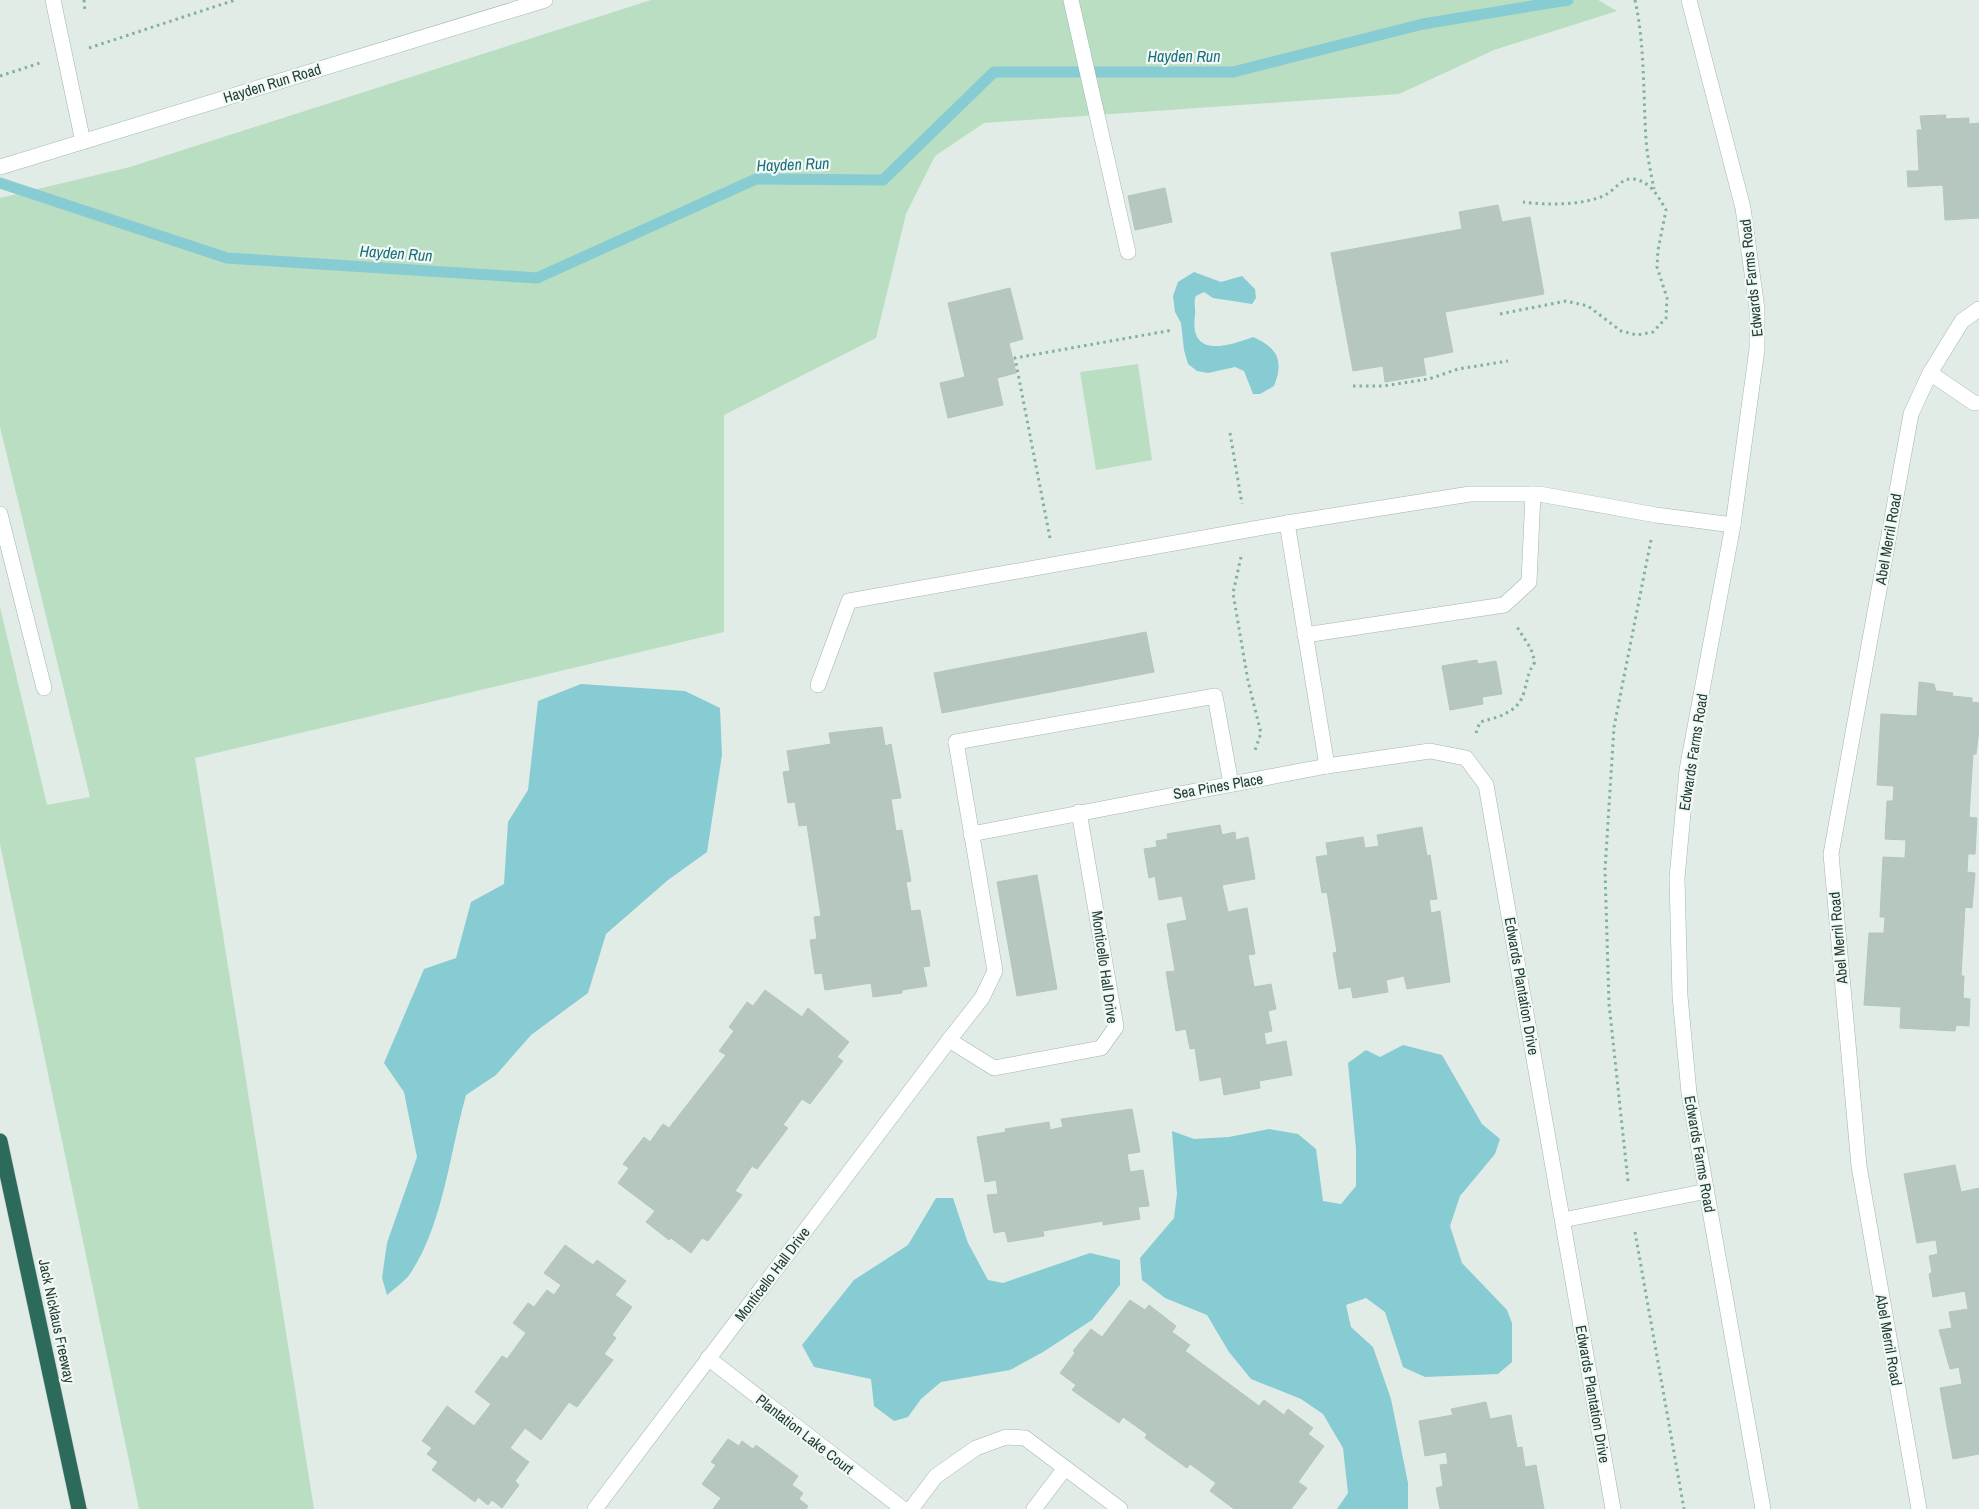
<svg xmlns="http://www.w3.org/2000/svg" width="1979" height="1509" font-family="'Archivo Narrow',sans-serif">
  <rect width="100%" height="100%" fill="#e1ece7"/>
  <g fill="#b9dec2">
    <polygon points="651,0 1598,0 1617,11 1494,50 1399,94 984,123 935,156 906,214 876,338 724,415 724,632 195,758 314,1509 139,1509 0,844 0,607 47,805 90,797 0,427 0,198 130,167"/>
    <polygon points="1138,364 1152,460 1096,470 1080,372"/>
  </g>
  <g fill="#87cbd3">
    <path d="M1194,272l27,10 21,-6 13,13 1,9 -4,6 -39,-6 -9,-6 -8,4c-3,6 0,13 -1,19 -6,43 31,32 58,22 25,11 31,24 21,49l-14,8h-7l-9,-23 -9,-4 -27,6 -11,-2 -9,-7 -4,-14 -3,-27 -6,-11 -2,-16 5,-14z"/>
    <path d="M581,684l104,7 35,17 2,47 -15,97 -39,28 -62,54 -18,59 -57,42 -35,40 -30,20c-16,57 -23,130 -56,179 -6,8 -16,15 -23,21l-5,-17 5,-35 30,-86 -13,-65 -20,-29 40,-94 32,-11 15,-56 33,-18 4,-62 20,-32 10,-89z"/>
    <polygon points="1403,1045 1442,1055 1482,1124 1500,1139 1495,1154 1460,1196 1450,1226 1462,1263 1507,1310 1512,1323 1512,1362 1498,1374 1425,1377 1403,1367 1385,1312 1366,1298 1346,1305 1351,1327 1373,1347 1391,1399 1408,1483 1408,1509 1337,1509 1348,1493 1343,1448 1323,1414 1301,1399 1251,1379 1229,1352 1207,1315 1165,1298 1142,1280 1140,1258 1174,1218 1177,1194 1172,1131 1194,1139 1229,1137 1269,1129 1298,1134 1316,1149 1323,1201 1341,1204 1356,1186 1356,1149 1348,1063 1366,1050 1380,1057"/>
    <polygon points="936,1198 953,1198 968,1243 988,1280 1003,1283 1090,1253 1120,1260 1120,1285 1092,1320 1043,1352 1010,1370 941,1382 921,1399 908,1417 894,1421 874,1406 871,1379 814,1367 802,1345 854,1280 908,1245"/>
  </g>
  <g fill="none" stroke-linecap="round" stroke-linejoin="round">
    <polyline stroke="#87cbd3" stroke-width="11" points="0,183 227,258 537,278 756,179 883,180 994,72 1233,72 1423,24 1568,0"/>
  </g>
  <g fill="#b6c7c0" stroke="#b3c6be">
    <polygon points="1946,115 1945,119 1969,118 1969,124 1979,123 1979,218 1945,220 1943,185 1908,187 1907,171 1919,171 1917,130 1922,130 1920,116"/>
    <polygon points="1165,188 1172,222 1135,230 1128,196"/>
    <polygon points="1498,205 1502,222 1530,217 1544,294 1445,312 1453,352 1423,358 1426,375 1385,382 1383,366 1353,371 1331,253 1462,229 1459,212"/>
    <polygon points="1010,288 1023,339 1009,343 1016,373 997,378 1003,405 948,418 940,383 965,377 948,303"/>
    <polygon points="1146,632 1154,672 942,713 934,673"/>
    <polygon points="1477,660 1478,664 1496,661 1502,694 1482,697 1483,704 1450,710 1442,666"/>
    <polygon points="1919,682 1934,684 1936,691 1953,693 1952,696 1972,698 1972,702 1979,703 1979,730 1976,754 1973,754 1969,817 1977,818 1975,854 1968,854 1967,872 1975,873 1972,908 1965,907 1961,976 1964,976 1963,998 1970,999 1969,1026 1956,1025 1955,1031 1900,1028 1901,1007 1864,1005 1869,933 1884,933 1885,917 1880,917 1883,857 1905,858 1906,840 1885,839 1887,801 1893,801 1894,786 1877,785 1881,714 1917,716"/>
    <polygon points="882,727 885,746 891,744 901,798 891,799 896,831 902,830 911,881 906,882 911,911 920,910 930,966 923,967 927,986 902,990 902,993 873,997 871,983 825,990 822,973 815,974 810,940 817,939 814,917 821,916 807,825 799,826 795,802 788,803 783,772 790,771 787,751 831,744 829,733"/>
    <polygon points="1220,825 1222,835 1235,832 1236,840 1248,837 1255,879 1222,885 1228,912 1247,908 1255,954 1248,955 1254,987 1271,984 1276,1009 1268,1011 1272,1031 1264,1033 1266,1045 1286,1041 1292,1075 1259,1081 1260,1088 1224,1095 1221,1077 1200,1081 1195,1048 1190,1049 1186,1029 1176,1031 1166,972 1175,971 1167,924 1187,920 1182,896 1159,900 1155,876 1149,878 1144,849 1157,847 1156,841 1168,839 1167,834"/>
    <polygon points="1422,827 1427,856 1430,855 1437,899 1429,900 1431,913 1440,911 1450,982 1407,989 1404,976 1386,980 1388,992 1353,998 1351,987 1339,989 1333,953 1337,952 1327,892 1322,893 1316,857 1328,855 1326,843 1363,837 1365,848 1379,846 1377,835"/>
    <polygon points="1037,875 1057,989 1017,996 997,882"/>
    <polygon points="765,990 802,1017 808,1008 849,1042 837,1057 843,1061 810,1104 802,1099 783,1125 788,1128 757,1169 752,1166 735,1191 742,1195 708,1241 702,1238 691,1253 671,1238 669,1240 646,1222 655,1211 618,1183 629,1168 623,1164 644,1137 650,1142 663,1124 669,1128 726,1055 719,1051 734,1031 729,1027 747,1002 753,1006"/>
    <polygon points="1132,1109 1140,1152 1127,1154 1130,1172 1143,1170 1149,1206 1138,1207 1140,1219 1103,1225 1103,1221 1043,1231 1044,1236 1008,1242 1005,1231 994,1233 987,1195 998,1194 996,1180 985,1182 977,1137 1006,1132 1005,1129 1049,1122 1050,1130 1063,1127 1061,1119"/>
    <polygon points="1955,1165 1961,1192 1979,1188 1979,1454 1953,1459 1940,1388 1962,1384 1959,1367 1950,1369 1939,1330 1952,1328 1949,1312 1968,1309 1965,1291 1933,1297 1929,1274 1932,1272 1929,1256 1938,1254 1936,1240 1917,1243 1904,1174"/>
    <polygon points="565,1245 593,1265 597,1260 626,1281 615,1295 632,1307 612,1335 616,1338 604,1354 613,1360 577,1407 569,1402 541,1440 525,1428 510,1448 529,1462 515,1481 519,1485 502,1508 492,1500 488,1505 478,1497 475,1502 432,1470 438,1462 427,1454 432,1448 422,1441 447,1406 474,1426 491,1404 475,1392 502,1356 507,1359 526,1333 513,1323 528,1303 534,1307 547,1290 554,1295 561,1285 544,1273"/>
    <polygon points="1130,1300 1145,1310 1149,1305 1176,1326 1172,1332 1190,1345 1185,1351 1259,1406 1264,1400 1284,1415 1288,1409 1313,1428 1308,1434 1324,1446 1298,1482 1307,1488 1291,1509 1234,1509 1210,1491 1216,1483 1190,1464 1187,1468 1145,1438 1147,1434 1123,1417 1119,1423 1072,1390 1076,1385 1060,1373 1075,1353 1073,1351 1091,1329 1102,1337"/>
    <polygon points="1486,1402 1490,1419 1511,1415 1517,1448 1522,1447 1525,1467 1536,1465 1544,1509 1440,1509 1436,1488 1443,1486 1440,1465 1448,1464 1446,1452 1425,1456 1419,1421 1453,1415 1451,1409"/>
    <polygon points="728,1439 739,1446 742,1441 753,1449 756,1445 798,1476 792,1485 803,1493 799,1499 808,1506 806,1509 713,1509 721,1498 702,1484 716,1465 711,1462"/>
  </g>
  <g fill="none" stroke-linecap="round" stroke-linejoin="round">
    <g stroke="#a4b4ae" stroke-width="16">
      <g id="lane">
        <polyline points="53,0 83,142"/>
        <polyline points="1071,0 1128,252"/>
        <polyline points="1930,373 1974,403 1979,403"/>
        <polyline points="0,514 44,688"/>
        <polyline points="1287,523 1327,766"/>
        <polyline points="956,742 1215,696 1231,784"/>
        <polyline points="1034,1509 1065,1468"/>
      </g>
    </g>
    <g stroke="#a4b4ae" stroke-width="16">
      <g id="street">
        <polyline points="1305,635 1504,605 1529,582 1533,494"/>
        <polyline points="818,685 849,601 1287,523 1470,494 1539,494 1656,515 1733,525"/>
        <polyline points="971,834 1327,766 1430,751 1466,758 1486,785 1613,1509"/>
        <polyline points="949,1040 982,998 995,971 956,742"/>
        <polyline points="1563,1220 1707,1191"/>
        <polyline points="708,1358 903,1509"/>
        <polyline points="595,1509 949,1040 994,1068 1101,1048 1116,1027 1079,812"/>
        <polyline points="911,1509 936,1476 976,1448 1006,1437 1025,1438 1120,1509"/>
        <polyline points="1919,1509 1859,1166 1831,854 1911,414 1930,373 1962,321 1979,309"/>
      </g>
    </g>
    <g stroke="#9fb8ae" stroke-width="16">
      <g id="secondary">
        <polyline points="1689,0 1743,208 1757,309 1757,349 1733,525 1687,770 1677,878 1680,996 1689,1093 1763,1509"/>
        <polyline points="0,167 545,0"/>
      </g>
    </g>
    <g stroke="#c1c9c6" stroke-width="16">
      <polyline id="highway" points="0,1141 79,1509"/>
    </g>
    <g stroke="#81b1a0" stroke-width="3" stroke-dasharray="2.5 4" stroke-linecap="butt">
      <polyline points="84,0 85,12"/>
      <path d="M1635,0c10,46 8,92 11,139 1,17 5,34 8,50"/>
      <polyline points="89,48 235,0"/>
      <polyline points="0,76 40,63"/>
      <path d="M1500,314l66,-13 22,5 33,25 16,4 16,-3 13,-14 1,-20 -10,-31 1,-17 8,-40c-8,-14 -15,-28 -32,-31 -11,-2 -19,10 -27,15 -22,12 -60,11 -84,8"/>
      <polyline points="1353,386 1383,386 1429,379 1458,369 1508,361"/>
      <polyline points="1230,433 1242,504"/>
      <polyline points="1050,538 1015,358 1173,330"/>
      <polyline points="1241,557 1233,593 1248,681 1261,733 1254,753"/>
      <path d="M1476,733l4,-11c19,-5 39,-10 44,-30 4,-13 3,-18 11,-30l-4,-13 -14,-22"/>
      <polyline points="1628,1181 1609,1004 1605,870 1614,727 1651,540"/>
      <polyline points="1635,1232 1684,1509"/>
    </g>
    <use href="#lane" stroke="#fff" stroke-width="15"/>
    <use href="#street" stroke="#fff" stroke-width="15"/>
    <use href="#secondary" stroke="#fff" stroke-width="15"/>
    <use href="#highway" stroke="#2c6b5b" stroke-width="15"/>
  </g>
  <g text-anchor="middle" dominant-baseline="central" stroke-width="4.5" stroke-linejoin="round" paint-order="stroke">
    <g font-size="15" fill="#213e35" stroke="#f2f9f5">
      <text transform="translate(272 83) rotate(-17)">Hayden Run Road</text>
      <text transform="translate(1751 278) rotate(-96)">Edwards Farms Road</text>
      <text transform="translate(1888 539) rotate(-80)">Abel Merril Road</text>
      <text transform="translate(1693 752) rotate(-81)">Edwards Farms Road</text>
      <text transform="translate(1218 786) rotate(-10)">Sea Pines Place</text>
      <text transform="translate(1838 938) rotate(-95)">Abel Merril Road</text>
      <text transform="translate(1105 967) rotate(82)">Monticello Hall Drive</text>
      <text transform="translate(1522 986) rotate(80)">Edwards Plantation Drive</text>
      <text transform="translate(1700 1154) rotate(80)">Edwards Farms Road</text>
      <text transform="translate(772 1274) rotate(-53)">Monticello Hall Drive</text>
      <text transform="translate(57 1321) rotate(78)">Jack Nicklaus Freeway</text>
      <text transform="translate(1889 1340) rotate(80)">Abel Merril Road</text>
      <text transform="translate(1593 1394) rotate(80)">Edwards Plantation Drive</text>
      <text transform="translate(805 1434) rotate(38)">Plantation Lake Court</text>
    </g>
    <g font-size="16" font-style="italic" fill="#196f7b" stroke="#f2f9f5">
      <text x="1184" y="56">Hayden Run</text>
      <text transform="translate(793 164) rotate(-2)">Hayden Run</text>
      <text transform="translate(396 253) rotate(4)">Hayden Run</text>
    </g>
  </g>
</svg>
